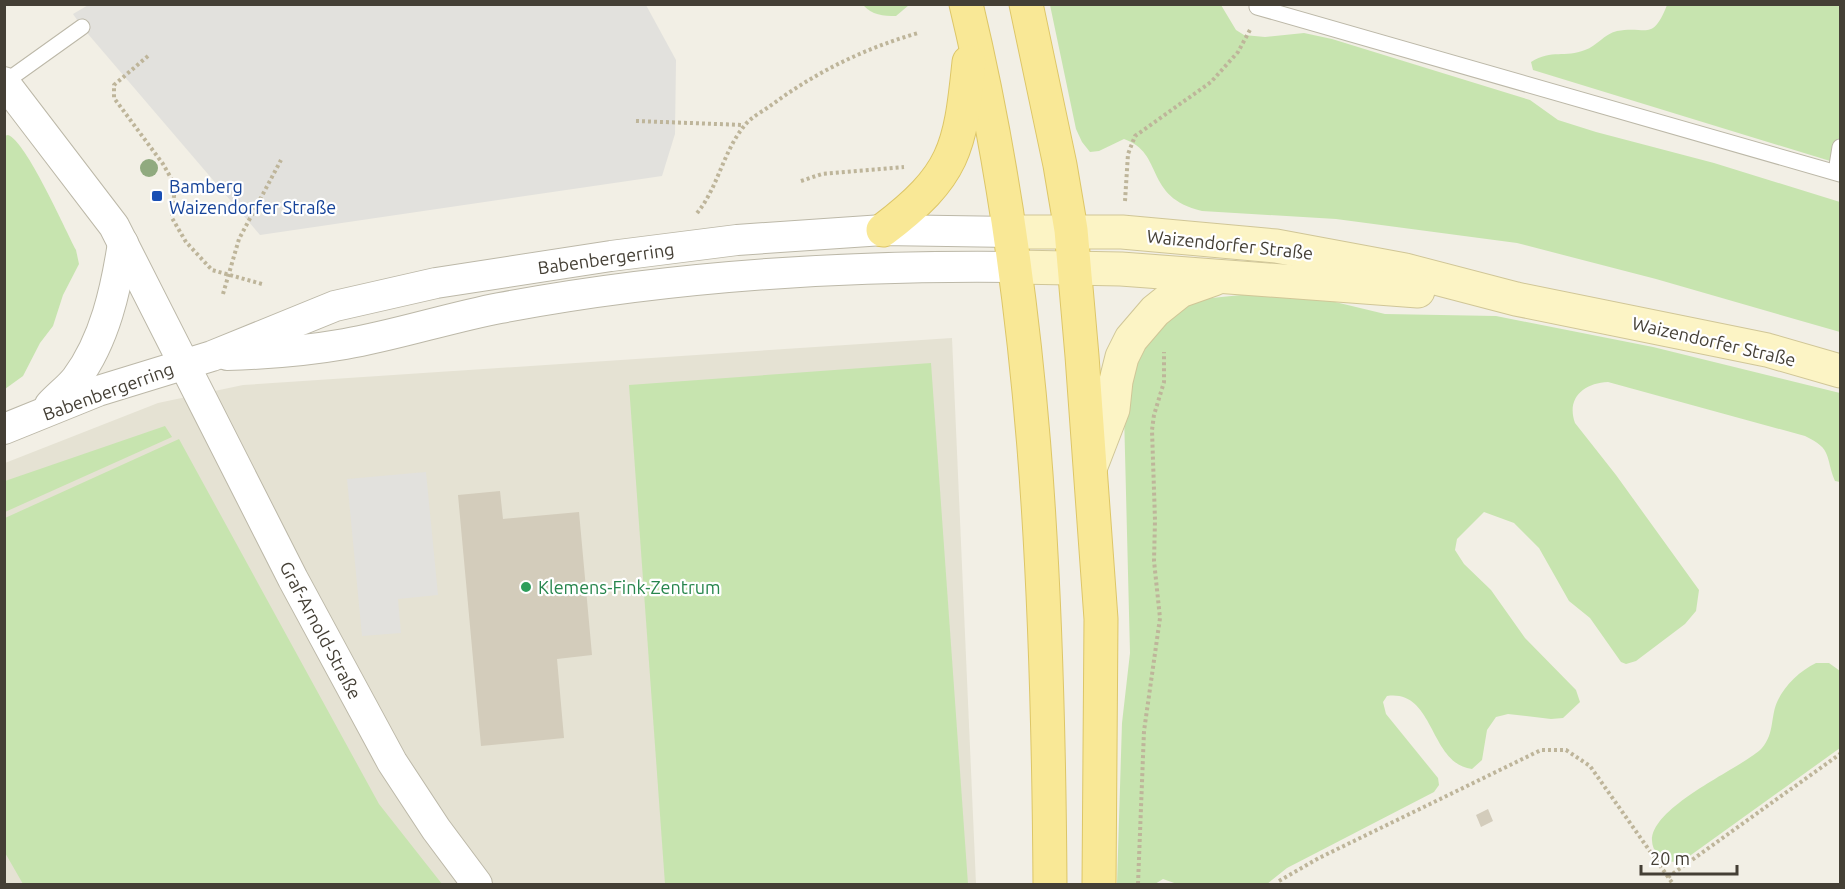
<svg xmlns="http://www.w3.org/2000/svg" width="1845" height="889" font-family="Ubuntu,sans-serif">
  <rect width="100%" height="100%" fill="#f2efe5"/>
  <polygon fill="#e5e2d3" points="952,338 976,884 5,884 5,463 158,403 243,385"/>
  <g fill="#c7e4af">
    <path d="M863,5v-1l46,1 -13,11c-13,0 -24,-1 -33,-11z"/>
    <path d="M1050,5h171l15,25 8,5 21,2 39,-4 28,6 198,61 28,20 38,12 118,31 126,39v130l-184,-53 -139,-36 -181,-24 -134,-8c-59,-14 -37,-58 -78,-72l-25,12 -9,1 -8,-10 -6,-13z"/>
    <path d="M1667,5h173v159l-307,-94 -2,-8c21,-13 34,-4 54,-12 12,-4 19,-16 32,-19 30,-6 35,12 50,-26z"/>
    <path d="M8,135c18,6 57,94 68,115l3,14 -16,31 -10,31 -13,17 -17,33 -18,13 -1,-253z"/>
    <path d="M1251,294l80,7 54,13 111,2 157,31 187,46v89l-5,-1c-10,-24 -2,-32 -30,-45l-197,-54c-24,1 -42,16 -33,41l41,52 83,115 -3,21 -11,13 -49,37 -10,3 -5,-2 -31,-44 -21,-17 -30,-53 -25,-25 -30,-11 -27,27 -2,11 9,14 27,26 34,48 51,52 4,12 -17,16 -12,1 -43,-5 -12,3 -9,13 -5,30 -10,9c-43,-5 -37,-80 -85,-73l-4,6 3,12 52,64 1,7 -5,7 -147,76 -20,16h-90l-14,-5 -8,5h-38l5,-161 8,-70 -6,-240 15,-64 39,-40 24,-10z"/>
    <polygon points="931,363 968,884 665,884 629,385"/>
    <polygon points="165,426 172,437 5,512 5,481"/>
    <polygon points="179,439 379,804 442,884 23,884 4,851 5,518"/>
    <path d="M1816,663h13l11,8v77l-156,112c-10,2 -18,4 -25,-4 -37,-39 84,-87 103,-108 13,-15 8,-32 16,-48 7,-15 23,-30 38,-37z"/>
  </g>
  <g fill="#e2e1dd">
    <polygon points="90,4 646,5 676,60 675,134 662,176 260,235 82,27 73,14"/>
    <polygon points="426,472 438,595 398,599 401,633 362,636 347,479"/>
  </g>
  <g fill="#d3ccbb">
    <polygon points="500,491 503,519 579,512 592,655 557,659 564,738 481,746 458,495"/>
    <polygon points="1488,809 1493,821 1481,827 1476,815"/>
  </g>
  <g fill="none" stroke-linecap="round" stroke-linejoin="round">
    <g stroke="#bcb8a8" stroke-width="17">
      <g id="lane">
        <polyline points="1257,7 1840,174"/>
        <polyline points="5,82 82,27"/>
        <polyline points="1836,172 1840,147"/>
      </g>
    </g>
    <g stroke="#bcb8a8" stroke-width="32">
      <g id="street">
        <polyline points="4,82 114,226 293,579 392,762 436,829 477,884"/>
        <path d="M227,355c40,-1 78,-4 118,-11 52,-9 103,-26 155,-36 169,-32 344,-43 516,-41"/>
        <path d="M50,405c8,-9 19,-17 26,-26 29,-39 40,-90 47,-136"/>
        <polyline points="4,429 98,391 212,356 335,306 436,283 611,256 737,240 883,230 1012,232"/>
      </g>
    </g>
    <g stroke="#d0c697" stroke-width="35">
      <g id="secondary">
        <polyline points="1012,232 1122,232 1276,246 1405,270 1516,299 1767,350 1840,371"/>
        <polyline points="1016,267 1121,269 1418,291"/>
        <polyline points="1091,466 1113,409 1116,381 1122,357 1131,339 1155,311 1180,291 1214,279"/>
      </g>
    </g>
    <g stroke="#ddc667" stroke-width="35">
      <g id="primary">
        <path d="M966,4c70,292 82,582 84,880"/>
        <polyline points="1026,4 1060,165 1071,230 1082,356 1101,619 1099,884"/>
        <path d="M883,230c72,-55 77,-80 86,-168"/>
      </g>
    </g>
    <g stroke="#beb59a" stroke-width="4" stroke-dasharray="3 3" stroke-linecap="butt">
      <polyline points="148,56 114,85 114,98 163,164 175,185 172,218 186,242 212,270 262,284"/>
      <polyline points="636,121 744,125"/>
      <polyline points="801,181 822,174 904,167"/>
      <polyline points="1125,201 1128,154 1135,136 1211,82 1238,52 1251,28"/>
      <path d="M697,213c21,-25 26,-62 48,-88 6,-8 17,-13 25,-19 46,-34 93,-57 148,-73"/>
      <polyline points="223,294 239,239 281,160"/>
      <polyline points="1668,877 1840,754"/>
      <polyline points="1279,881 1319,858 1541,750 1566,750 1590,766 1673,884"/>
      <polyline points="1138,884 1144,731 1160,618 1154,561 1155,520 1152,430 1154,415 1164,382 1164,352"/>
    </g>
    <use href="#lane" stroke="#fff" stroke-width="15"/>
    <use href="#street" stroke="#fff" stroke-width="30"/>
    <use href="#secondary" stroke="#fcf4c5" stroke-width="33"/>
    <use href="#primary" stroke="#f9e896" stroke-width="33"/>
  </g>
  <circle fill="#90aa7f" cx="149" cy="168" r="9"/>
  <rect fill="#1a4fb4" stroke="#fff" stroke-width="2" x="151" y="190" width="12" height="12" rx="3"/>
  <circle fill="#2e9e5b" stroke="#fff" stroke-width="2" cx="526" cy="587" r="6"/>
  <g text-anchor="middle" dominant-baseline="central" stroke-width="4.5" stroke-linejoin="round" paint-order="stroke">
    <g font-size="18" fill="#164399" stroke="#fff" text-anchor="start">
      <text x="169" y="186">Bamberg<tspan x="169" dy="21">Waizendorfer Straße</tspan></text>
    </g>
    <g font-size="18" fill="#443f35" stroke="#fff">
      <text transform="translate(1230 244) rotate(6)">Waizendorfer Straße</text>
      <text transform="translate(606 258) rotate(-8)">Babenbergerring</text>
      <text transform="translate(1714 341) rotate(13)">Waizendorfer Straße</text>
      <text transform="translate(108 391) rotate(-20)">Babenbergerring</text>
      <text transform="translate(321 630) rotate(62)">Graf-Arnold-Straße</text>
    </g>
    <g font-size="18" fill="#27864d" stroke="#fff" text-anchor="start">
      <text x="538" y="587">Klemens-Fink-Zentrum</text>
    </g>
  </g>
  <rect width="1845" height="889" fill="none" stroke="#443f35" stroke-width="12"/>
  <path d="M1641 865v9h96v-9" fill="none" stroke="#443f35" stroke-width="3"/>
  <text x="1650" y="865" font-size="18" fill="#443f35" stroke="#ffffff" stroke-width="4.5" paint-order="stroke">20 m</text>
</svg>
